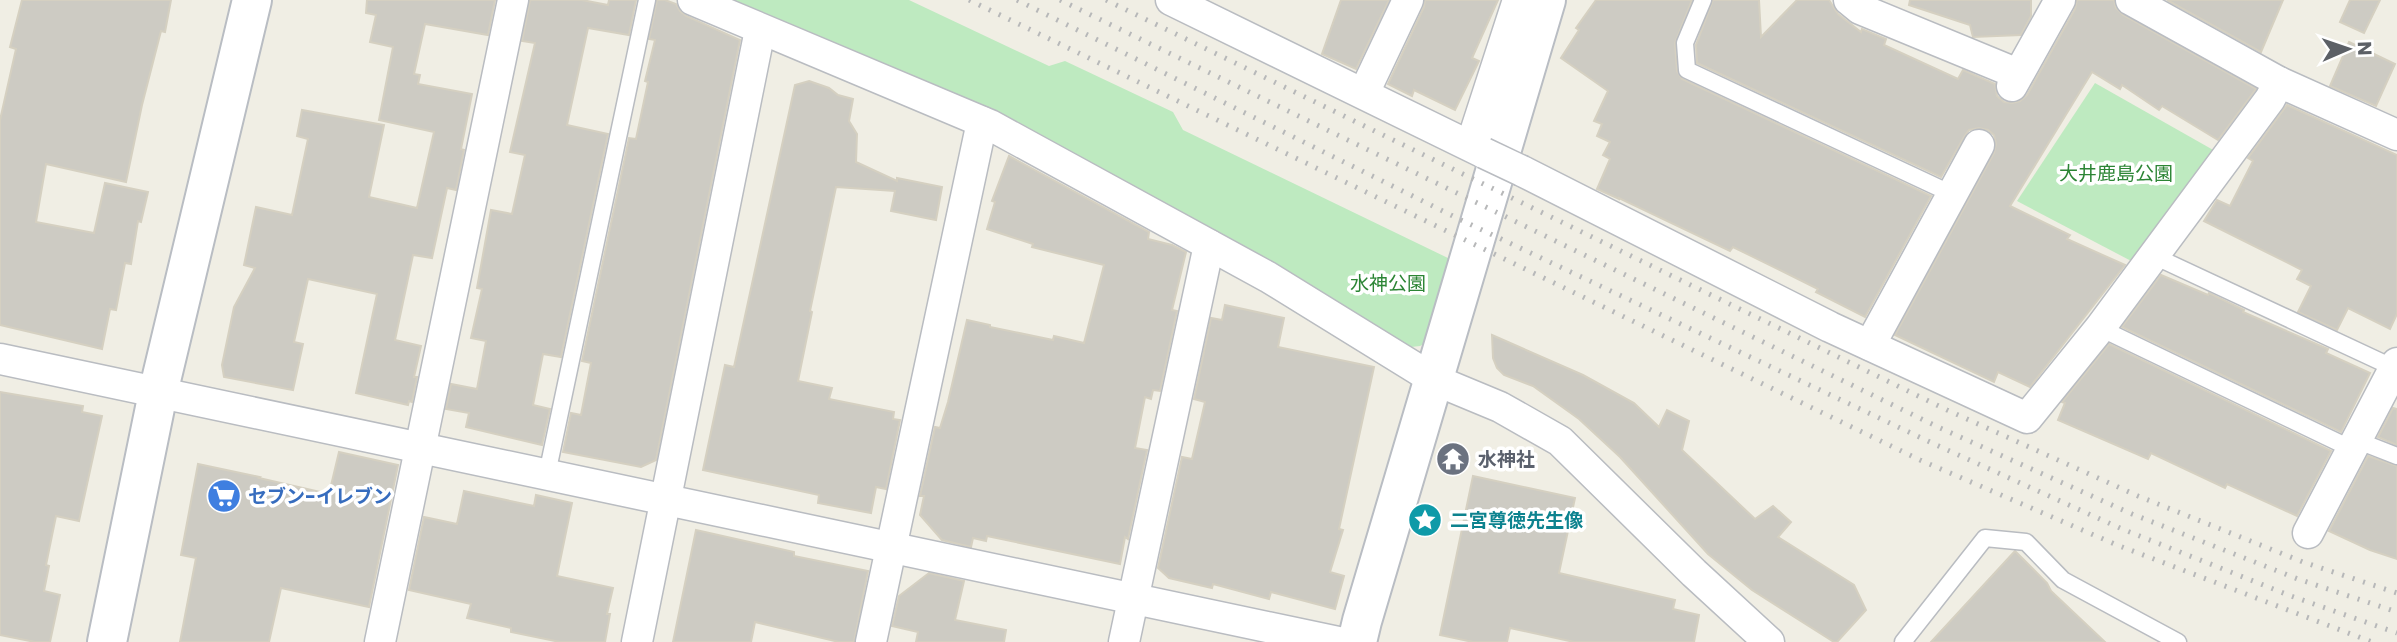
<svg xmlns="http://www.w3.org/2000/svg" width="2397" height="642" font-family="Poppins,'Noto Sans JP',sans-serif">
  <rect width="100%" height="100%" fill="#f0eee4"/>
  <g fill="#beeac0">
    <polygon points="718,0 909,0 1049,66 1065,61 1173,112 1183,130 1450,259 1432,339 1420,346 1402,348"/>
    <polygon points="2095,83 2215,151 2135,263 2017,201"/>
  </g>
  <g fill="#cdcbc3" stroke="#d5d0c1" stroke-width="2">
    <polygon points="22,0 171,0 165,32 161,31 142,105 126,182 46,164 36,222 94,233 105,183 148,192 141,222 138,221 131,264 125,263 116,310 110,309 102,349 0,325 0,120 16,49 10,47"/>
    <polygon points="367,0 495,0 488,35 425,24 414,74 420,75 418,84 472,94 461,149 464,150 456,190 447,188 432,258 413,255 395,340 421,346 414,377 417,377 412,402 409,401 408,405 356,393 377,294 308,279 294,342 303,344 293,390 224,377 222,365 234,307 255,268 244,265 256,207 292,215 308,139 297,136 302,110 384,125 369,197 417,208 434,132 379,120 393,47 370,42 376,15 366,13"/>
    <polygon points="530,0 582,0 608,5 609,0 636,0 629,35 588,28 567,125 608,134 561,357 543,354 533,405 550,409 542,445 466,427 469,413 446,409 451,384 477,389 486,341 471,338 482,289 477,288 491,210 512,214 525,155 510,152 535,43 522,41"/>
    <polygon points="657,0 665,0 676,4 680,11 686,16 740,40 656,460 641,467 563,452 571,413 581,415 591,363 582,361 629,138 636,139 648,82 645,81 655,40 649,39"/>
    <polygon points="1341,0 1389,0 1356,69 1322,54"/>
    <polygon points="1425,0 1498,0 1472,58 1479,61 1455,110 1414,90 1412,96 1388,84 1424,7"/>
    <polygon points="1596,0 1692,0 1675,43 1677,71 1682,79 1931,196 1865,317 1816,292 1818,289 1733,247 1730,251 1619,198 1619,199 1597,189 1610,159 1603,155 1610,142 1597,136 1602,124 1594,121 1608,91 1561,58 1579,30 1576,28"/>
    <polygon points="1713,0 1759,0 1761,37 1797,0 1829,0 1838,14 1861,32 1862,29 1886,39 1884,45 1958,79 1963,70 1995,84 1997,96 2004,102 2012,103 2020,101 2027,95 2075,9 2077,0 2114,0 2116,8 2123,15 2256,89 2218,140 2162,106 2159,110 2122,85 2120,89 2092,72 2010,206 2070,235 2067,239 2125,265 2030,387 1998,372 1994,382 1895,335 1994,153 1996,144 1994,135 1988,130 1979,128 1969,130 1964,137 1941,177 1697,63 1696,45"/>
    <polygon points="1910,0 2031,0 2031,16 2021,35 1973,37 1970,25 1909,5"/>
    <polygon points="2167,0 2283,0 2261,52"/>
    <polygon points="2350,0 2380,0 2364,33 2340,22"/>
    <polygon points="2349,42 2395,64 2376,106 2330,86"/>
    <polygon points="809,81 829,88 838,95 853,99 849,121 857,134 856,162 897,181 897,178 942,187 936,220 891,211 895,191 836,187 810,311 812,312 798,381 832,388 829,399 894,412 893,419 900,420 886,489 876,487 871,513 818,503 819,495 703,470 725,365 734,367 795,85"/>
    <polygon points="2287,105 2397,155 2397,314 2390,329 2348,308 2337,330 2298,312 2311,286 2297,279 2302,270 2204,221 2217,200 2230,206 2253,161 2248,158"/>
    <polygon points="1009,156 1149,232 1148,239 1172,245 1186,252 1172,310 1177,311 1160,391 1153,390 1151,399 1145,397 1135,448 1147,450 1128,539 1125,537 1120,564 987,536 986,541 973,538 971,547 942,540 920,515 924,496 920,496 935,427 940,428 948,402 967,320 990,325 990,327 1053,340 1054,336 1084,343 1104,265 1032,247 1033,244 987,229 995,202 992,201"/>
    <polygon points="2161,275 2208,295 2209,293 2244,310 2243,312 2328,349 2326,353 2370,373 2341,432 2122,327"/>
    <polygon points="1225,305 1284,318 1278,347 1374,367 1339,529 1343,530 1330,572 1344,576 1335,609 1271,592 1269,599 1213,584 1212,588 1169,578 1158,568 1182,457 1192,459 1205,402 1194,399 1211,318 1222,320"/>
    <polygon points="1492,335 1583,375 1634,403 1659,427 1667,410 1689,421 1682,450 1755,519 1773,506 1791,522 1778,537 1854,585 1866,610 1837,642 1834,642 1752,590 1708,554 1620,457 1579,419 1533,386 1504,375 1497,368 1493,358"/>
    <polygon points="2109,344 2331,451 2297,516 2227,484 2225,488 2151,453 2148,459 2058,420 2065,403 2062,402"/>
    <polygon points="0,392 83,406 82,412 102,416 79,521 56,516 46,565 49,566 44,591 60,595 50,642 35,642 0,635"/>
    <polygon points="2393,408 2397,409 2397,445 2378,437"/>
    <polygon points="339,452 398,465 369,607 281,588 269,642 180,642 196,558 181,555 198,464 260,477 259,478 329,494"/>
    <polygon points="2368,456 2397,466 2397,559 2370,550 2329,531"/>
    <polygon points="1473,476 1575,498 1559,573 1675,600 1673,609 1699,615 1694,642 1574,642 1510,628 1507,642 1473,642 1440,635"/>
    <polygon points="464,491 534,506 536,495 572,503 557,576 613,588 607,614 610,614 605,642 560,642 511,632 511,628 467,618 471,604 409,590 424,517 457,524"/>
    <polygon points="696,530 794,552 794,556 868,571 854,642 839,642 755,622 751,642 673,642"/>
    <polygon points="2015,551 2047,583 2051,591 2105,642 1931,642"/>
    <polygon points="929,573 964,581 955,620 1006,630 1004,642 916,642 918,632 892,626 899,596"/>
  </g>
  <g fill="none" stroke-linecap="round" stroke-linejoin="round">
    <g stroke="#b9bcc1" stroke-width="19">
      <g id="lane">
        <polyline points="1703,0 1685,43 1687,70 1952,194"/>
        <polyline points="2154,256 2394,368"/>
        <polyline points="2100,328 2352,449"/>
        <polyline points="2356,440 2397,456"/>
        <polyline points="547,474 647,0"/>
        <polyline points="1903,642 1985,538 2026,542 2063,580 2178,642"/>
      </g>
    </g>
    <g stroke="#b9bcc1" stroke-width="33">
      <g id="street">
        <polyline points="693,0 990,125 1268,277 1435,380 1500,407 1560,441 1694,573 1769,642"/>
        <polyline points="1171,0 1484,153"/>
        <polyline points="1849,0 1860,9 2018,74"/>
        <polyline points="2131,0 2279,82 2397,135"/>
        <polyline points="2012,86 2060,0"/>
        <polyline points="1364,93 1408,0"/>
        <polyline points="1471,145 1518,0"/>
        <polyline points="1522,171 1830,327 2027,418 2100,328 2270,99 2279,82"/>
        <polyline points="1870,345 1979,145"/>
        <polyline points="0,359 1338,642"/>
        <polyline points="2308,533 2397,363"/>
        <polyline points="380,642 513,0"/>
        <polyline points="637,642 760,30"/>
        <polyline points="871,642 982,122"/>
        <polyline points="1124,642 1209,245"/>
      </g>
    </g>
    <g stroke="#b9bdc3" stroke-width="42">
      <g id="secondary">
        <polyline points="107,642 158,393 252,0"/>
        <polyline points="1357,642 1362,621 1546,0"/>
      </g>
    </g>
    <use href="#lane" stroke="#fff" stroke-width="16"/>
    <use href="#street" stroke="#fff" stroke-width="30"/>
    <use href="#secondary" stroke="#fff" stroke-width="38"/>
    <g stroke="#b7b8b9" stroke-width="5" stroke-dasharray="2 9" stroke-linecap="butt">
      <polyline points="969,0 1920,460 2117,545 2372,642"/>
      <polyline points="1017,0 1461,220 1932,443 2122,529 2291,596 2397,633"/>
      <polyline points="1060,0 1938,427 2132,514 2298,579 2397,612"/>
      <polyline points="1106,0 1947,410 2138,496 2303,562 2397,593"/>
    </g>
    <g stroke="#b9bcc1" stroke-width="33" stroke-linecap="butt">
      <polyline id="street-bridge" points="1484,153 1522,171"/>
    </g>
    <use href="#street-bridge" stroke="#fff" stroke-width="30"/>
  </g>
  <defs>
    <g id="temple-disc" transform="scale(1.75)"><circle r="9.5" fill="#6b7280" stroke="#fff"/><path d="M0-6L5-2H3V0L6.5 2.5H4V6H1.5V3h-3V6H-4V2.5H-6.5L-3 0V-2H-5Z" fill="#fff"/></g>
    <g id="supermarket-disc" transform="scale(1.75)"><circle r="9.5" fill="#3f7fe0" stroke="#fff"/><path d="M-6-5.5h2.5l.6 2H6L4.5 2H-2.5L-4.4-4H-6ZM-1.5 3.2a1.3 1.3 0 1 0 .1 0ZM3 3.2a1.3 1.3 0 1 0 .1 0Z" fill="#fff"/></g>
    <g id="sight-disc" transform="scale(1.75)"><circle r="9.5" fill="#0f9aa8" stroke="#fff"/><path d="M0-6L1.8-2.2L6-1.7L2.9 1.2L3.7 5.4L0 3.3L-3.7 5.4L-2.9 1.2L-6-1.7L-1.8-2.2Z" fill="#fff"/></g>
  </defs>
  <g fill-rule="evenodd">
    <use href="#temple-disc" x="1453" y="459"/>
    <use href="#supermarket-disc" x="224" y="496"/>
    <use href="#sight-disc" x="1425" y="520"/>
  </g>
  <g text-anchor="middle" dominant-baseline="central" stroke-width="7" stroke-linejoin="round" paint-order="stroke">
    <g font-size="19" fill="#2c8535" stroke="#fff">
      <text x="2116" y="173">大井鹿島公園</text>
      <text x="1388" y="283">水神公園</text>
    </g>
    <g font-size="19" font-weight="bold" fill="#5b616d" stroke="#fff" text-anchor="start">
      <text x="1478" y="459">水神社</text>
    </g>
    <g font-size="19" font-weight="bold" fill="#366cbe" stroke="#fff" text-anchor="start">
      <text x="248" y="496">セブン-イレブン</text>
    </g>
    <g font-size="19" font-weight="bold" fill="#0d838f" stroke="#fff" text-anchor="start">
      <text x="1450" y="520">二宮尊徳先生像</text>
    </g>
  </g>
  <g transform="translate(2348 49) rotate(88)" stroke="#ffffff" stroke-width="5" paint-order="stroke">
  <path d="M0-5L12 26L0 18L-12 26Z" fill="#5c6066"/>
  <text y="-10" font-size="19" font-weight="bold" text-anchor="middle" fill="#5c6066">N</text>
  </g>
</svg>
